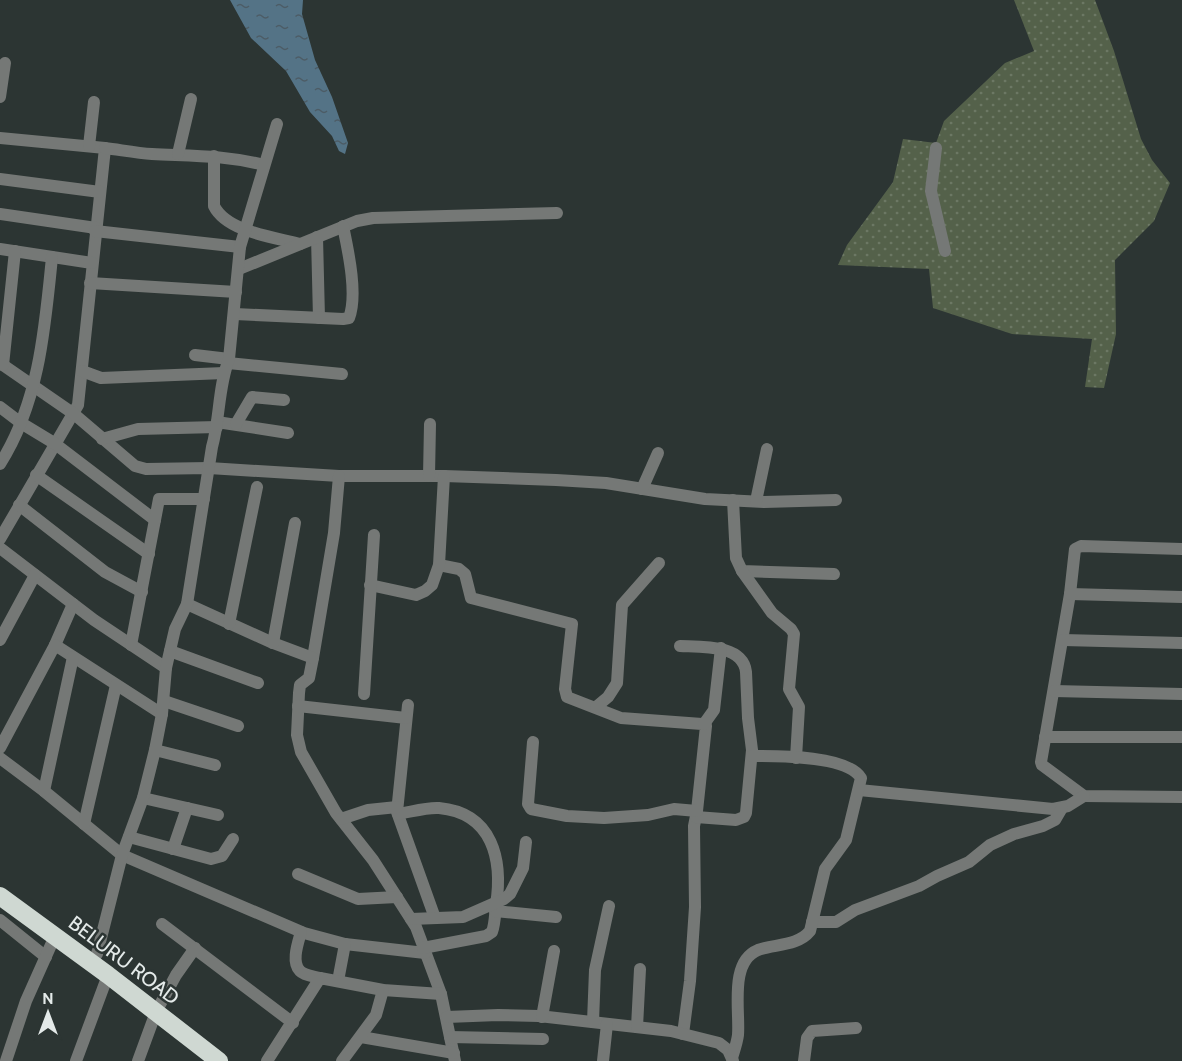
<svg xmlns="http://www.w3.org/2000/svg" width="1182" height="1061" font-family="Cabin,sans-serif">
  <defs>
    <pattern id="grass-dots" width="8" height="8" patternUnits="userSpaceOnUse" patternTransform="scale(1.5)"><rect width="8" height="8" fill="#54614a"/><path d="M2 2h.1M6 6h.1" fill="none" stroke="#6c7864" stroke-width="1.8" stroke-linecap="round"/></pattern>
    <pattern id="water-ripples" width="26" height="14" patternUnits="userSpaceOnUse" patternTransform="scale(1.5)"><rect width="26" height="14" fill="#547386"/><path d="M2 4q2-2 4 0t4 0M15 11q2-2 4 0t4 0" fill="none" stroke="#4c5c66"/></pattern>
  </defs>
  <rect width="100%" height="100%" fill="#2c3533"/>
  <polygon fill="url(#grass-dots)" points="1014,0 1095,0 1114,51 1141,139 1152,160 1170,183 1154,221 1115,260 1116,334 1104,388 1085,387 1092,339 1012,334 933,308 929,269 838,265 847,245 893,182 903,139 936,143 944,121 1005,63 1034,51"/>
  <polygon fill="url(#water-ripples)" points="230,0 303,0 302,14 315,60 332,97 348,143 345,154 339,151 332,136 310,112 286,71 251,38"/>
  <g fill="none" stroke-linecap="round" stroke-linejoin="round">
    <g stroke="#757876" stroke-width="12">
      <polyline points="0,97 5,63"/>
      <polyline points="0,138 105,148 78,405 0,539"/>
      <polyline points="89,146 94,102"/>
      <path d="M105,148c16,2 32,5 47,6 41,2 72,1 112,11"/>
      <polyline points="936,148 931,191 945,251"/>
      <polyline points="178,154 191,99"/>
      <path d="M214,156v50c13,26 60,31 86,38"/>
      <polyline points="0,179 100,192"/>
      <polyline points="0,214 96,228"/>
      <polyline points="95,231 240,247"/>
      <polyline points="317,237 319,318"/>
      <polyline points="0,249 92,263"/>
      <polyline points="239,269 357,221 373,218 557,213"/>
      <polyline points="90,283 236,292"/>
      <path d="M235,314l108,5 6,-1c9,-23 -1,-68 -6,-92"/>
      <polyline points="195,355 229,359"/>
      <polyline points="0,363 74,414 135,466 146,469 209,468 339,476 444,476 556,480 606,483 705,499 764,502 836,500"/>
      <polyline points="228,363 342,374"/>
      <polyline points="3,365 15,251"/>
      <polyline points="82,371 101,378 224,373"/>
      <polyline points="0,407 21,423 54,443 155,520"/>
      <polyline points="217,422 288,433"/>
      <polyline points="236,424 252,397 284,400"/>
      <polyline points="102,439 138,429 217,427"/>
      <path d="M0,464c39,-61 45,-136 52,-207"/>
      <polyline points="36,475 149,554"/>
      <polyline points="339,476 334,533 313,658 309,678 300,685 299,693 297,735 301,752 336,813 373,860 416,927 441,994 455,1061"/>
      <polyline points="429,476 430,424"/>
      <polyline points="642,489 658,453"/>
      <polyline points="733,500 736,558 742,571 834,574"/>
      <polyline points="756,501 767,449"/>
      <polyline points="19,505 105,572 142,592"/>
      <polyline points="0,548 94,620 166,668"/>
      <polyline points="1182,549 1081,546 1075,549 1070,594 1041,762 1042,765 1084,796 1182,797"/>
      <polyline points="439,565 459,569 465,574 471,598 572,624 565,689 567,697 621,718 702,724 706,726 697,811 694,826 695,907 690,981 683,1034"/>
      <polyline points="742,571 772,613 791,629 794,634 789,689 799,707 796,758"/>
      <polyline points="370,585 416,595 425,591 432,585 439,565 444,476"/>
      <polyline points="1070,594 1182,597"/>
      <polyline points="187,604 273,643 313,658"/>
      <polyline points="229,624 257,487"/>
      <polyline points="0,640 35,575"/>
      <polyline points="1063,640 1182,643"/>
      <polyline points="273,643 295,523"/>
      <polyline points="55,645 73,604"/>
      <polyline points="131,645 159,499 204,499"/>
      <path d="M680,646c20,1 63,-2 66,26l2,46 4,32 -6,63 -2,4 -8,3 -40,-3"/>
      <polyline points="170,651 258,683"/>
      <polyline points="1054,691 1182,694"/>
      <polyline points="364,694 374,535"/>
      <polyline points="164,701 238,726"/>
      <polyline points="408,705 397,812 435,918"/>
      <polyline points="298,706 406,718"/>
      <polyline points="596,707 608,697 617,683 622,605 659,563"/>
      <polyline points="704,724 714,710 721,648"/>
      <polyline points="1045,737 1182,737"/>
      <polyline points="533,742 528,804 531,809 567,816 604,818 648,815 674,809 697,811"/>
      <polyline points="0,748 55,645 162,714"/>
      <polyline points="155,750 215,765"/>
      <polyline points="0,758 44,791 122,855 304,933 345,944 425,953"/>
      <polyline points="859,790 1053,809 1068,806 1084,796"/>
      <polyline points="44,791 73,657"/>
      <polyline points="143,798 218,815"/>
      <path d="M398,814c13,-2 29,-7 41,-6 54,5 64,52 57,97 -1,9 -1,19 -4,27l-6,4 -63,12"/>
      <polyline points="341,819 368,810 397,807"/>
      <polyline points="84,824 116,685"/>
      <polyline points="129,837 211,859 222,856 233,839"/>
      <polyline points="173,849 187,808"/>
      <polyline points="298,874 358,899 397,897"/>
      <polyline points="495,911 556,917"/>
      <polyline points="411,919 463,917 504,899 510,894 523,868 526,842"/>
      <polyline points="0,920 46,957"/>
      <polyline points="812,922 836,922 855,910 919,886 937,876 969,862 990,845 1014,834 1043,826 1055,820 1062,808"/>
      <polyline points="162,924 293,1023"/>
      <path d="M301,932c-3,11 -10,30 -1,39 5,5 14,5 20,7"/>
      <path d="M91,962l6,-8 25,-99 21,-57 12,-48 7,-36 4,-46 9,-39 12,-25 25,-157c8,-28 6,-60 17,-88l11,-112 37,-123"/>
      <polyline points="338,981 345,944"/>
      <polyline points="447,1017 498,1015 539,1016 671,1031 719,1043 728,1050 733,1061"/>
      <polyline points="542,1017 554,951"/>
      <polyline points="593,1022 595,970 609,906"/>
      <polyline points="637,1027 640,969"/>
      <polyline points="361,1037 454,1053"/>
      <polyline points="450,1037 543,1039"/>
      <path d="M732,1058c2,-7 5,-15 6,-23 2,-25 -9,-73 20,-85 17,-6 40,-4 52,-19l15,-62 21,-29 15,-62c-14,-23 -85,-22 -109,-22"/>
      <polyline points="6,1061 26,1001 55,936"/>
      <polyline points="76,1061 108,975"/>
      <polyline points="138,1061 156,1012 176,975 195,948"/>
      <polyline points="267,1061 320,978 383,990 441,994"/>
      <polyline points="342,1061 376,1015 383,990"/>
      <polyline points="603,1061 607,1024"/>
      <polyline points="804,1061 807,1038 812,1031 856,1028"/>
    </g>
    <polyline stroke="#cfd8d2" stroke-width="18" points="0,896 108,975 219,1061"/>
  </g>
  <g text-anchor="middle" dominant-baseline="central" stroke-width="5" stroke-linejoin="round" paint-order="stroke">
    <g font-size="20" fill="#e4eae9" stroke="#2c3533">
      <text transform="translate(124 960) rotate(37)">BELURU ROAD</text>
    </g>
  </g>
  <g transform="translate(48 1013)" stroke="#2c3533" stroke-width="4.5" paint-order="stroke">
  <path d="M0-4.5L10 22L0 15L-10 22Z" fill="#e4eae9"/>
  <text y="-9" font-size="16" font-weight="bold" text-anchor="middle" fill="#e4eae9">N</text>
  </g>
</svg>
